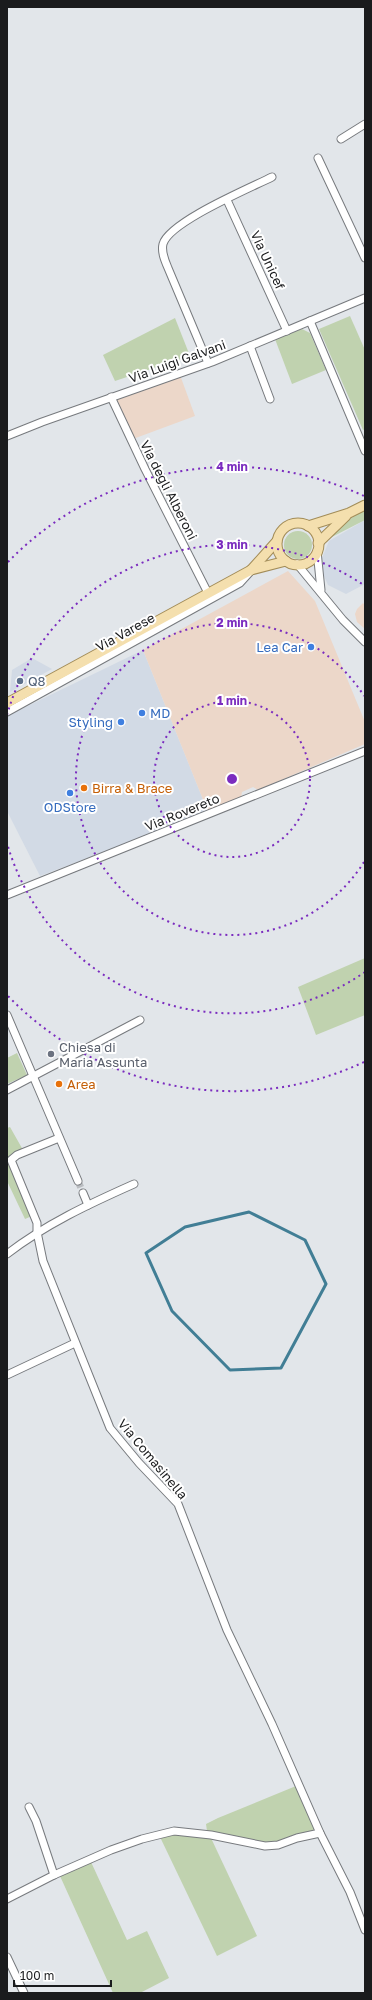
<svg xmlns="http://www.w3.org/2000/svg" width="372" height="2000" font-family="'Golos Text',sans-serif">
  <rect width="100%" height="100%" fill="#e2e6ea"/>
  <g fill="#d2dae5">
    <polygon points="365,520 365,584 346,594 328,585 324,576 322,558 329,541"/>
    <polygon points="143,650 208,812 40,876 7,811 7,716"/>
    <polygon points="32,658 52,669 10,692 12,670"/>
  </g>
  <g fill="#ecd7c9">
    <polygon points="180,375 195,416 133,439 114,399"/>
    <polygon points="288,571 315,601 365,722 365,744 258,790 253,787 242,792 241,797 208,812 143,650"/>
    <polygon points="363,603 365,605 365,629 357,622 355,614 357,609"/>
  </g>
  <g fill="#c0d2af">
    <polygon points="350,316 365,350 365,429 363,430 319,329"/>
    <polygon points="175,318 190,356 115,381 103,355"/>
    <polygon points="302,329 310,333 326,370 292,384 275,339"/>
    <polygon points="365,510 365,520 328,539 336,527"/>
    <circle cx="298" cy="545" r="14"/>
    <polygon points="365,958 365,1015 316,1035 298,987"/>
    <polygon points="17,1053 27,1075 7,1084 7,1058"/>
    <polygon points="10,1127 23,1150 9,1156 32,1216 25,1219 7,1181 7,1128"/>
    <polygon points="296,1786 316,1832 266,1844 207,1831 206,1824 218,1818"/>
    <polygon points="174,1834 211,1838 257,1936 217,1956 160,1837"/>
    <polygon points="91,1862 127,1940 147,1931 169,1978 140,1993 113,1993 60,1876"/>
  </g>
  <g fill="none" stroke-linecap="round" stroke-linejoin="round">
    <polyline stroke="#babdc1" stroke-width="7" stroke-dasharray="7 3.5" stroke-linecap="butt" points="78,1181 83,1193"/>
    <g stroke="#777a7e" stroke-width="9">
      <g id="minor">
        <polyline points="341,139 365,124"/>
        <polyline points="318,158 365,258"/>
        <polyline points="227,200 287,331"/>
        <polyline points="310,321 365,451"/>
        <polyline points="250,346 270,399"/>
        <path d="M208,363l-40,-95c-3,-7 -7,-16 -5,-24 6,-22 87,-56 109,-67"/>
        <polyline points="111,397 145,469 208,593"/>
        <polyline points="7,436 42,422 212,362 365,298"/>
        <polyline points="317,551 321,590"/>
        <polyline points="297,564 343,620 365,642"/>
        <polyline points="7,712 240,583 250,572"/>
        <polyline points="7,895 365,751"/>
        <polyline points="7,1015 78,1181"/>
        <polyline points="7,1090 140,1020"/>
        <polyline points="59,1138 17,1155 11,1160 37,1223 37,1232 43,1261 110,1428 139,1463 178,1504 227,1630 272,1724 320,1833 350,1892 365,1930"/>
        <polyline points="83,1193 88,1205"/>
        <path d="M7,1254c39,-30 82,-50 127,-70"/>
        <polyline points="7,1375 75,1343"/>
        <polyline points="29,1807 36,1821 54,1875"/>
        <polyline points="7,1899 54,1875 111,1850 142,1839 174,1831 211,1835 265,1846 278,1845 297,1838 320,1833"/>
        <polyline points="7,1957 24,1993"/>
      </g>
    </g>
    <g stroke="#a28c58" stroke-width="11">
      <g id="major">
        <circle cx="298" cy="544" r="21"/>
        <polyline points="308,526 349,513 365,505"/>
        <polyline points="318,543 346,516"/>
        <polyline points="251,570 277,541"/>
        <polyline points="7,703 251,570 286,561"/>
      </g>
    </g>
    <use href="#minor" stroke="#fff" stroke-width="7"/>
    <use href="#major" stroke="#f4dfae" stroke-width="9"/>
  </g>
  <path fill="none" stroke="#417e95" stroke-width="3" stroke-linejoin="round" d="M249,1212l56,28 21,44 -45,84 -51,2 -58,-59 -26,-58 39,-26z"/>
  <g fill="none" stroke="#7b2cbf" stroke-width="2" stroke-dasharray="2 4">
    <circle cx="232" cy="779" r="78"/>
    <path d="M364 862A156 156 0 1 1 364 696"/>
    <path d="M365 972A234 234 0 0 1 7 843M7 715A234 234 0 0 1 365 586"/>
    <path d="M364 1062A312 312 0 0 1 8 996M8 562A312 312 0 0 1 364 496"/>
  </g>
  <g fill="#3f7fe0" stroke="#fff" stroke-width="1.5">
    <circle cx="311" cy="647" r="4"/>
    <circle cx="142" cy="713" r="4"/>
    <circle cx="121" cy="722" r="4"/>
    <circle cx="70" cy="793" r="4"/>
  </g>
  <circle fill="#5c6f8a" stroke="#fff" stroke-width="1.5" cx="20" cy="681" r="4"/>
  <g fill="#e8710a" stroke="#fff" stroke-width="1.5">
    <circle cx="84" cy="788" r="4"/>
    <circle cx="59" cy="1084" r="4"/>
  </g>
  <circle fill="#6b7280" stroke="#fff" stroke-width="1.5" cx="51" cy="1054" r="4"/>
  <g text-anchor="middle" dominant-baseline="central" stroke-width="4" stroke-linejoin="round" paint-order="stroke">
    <g font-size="13" fill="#1a1b1d" stroke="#fff">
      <text transform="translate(268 260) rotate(65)">Via Unicef</text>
      <text transform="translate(177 361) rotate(-20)">Via Luigi Galvani</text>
      <text transform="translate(169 490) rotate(63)">Via degli Alberoni</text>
      <text transform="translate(125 632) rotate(-29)">Via Varese</text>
      <text transform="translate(182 812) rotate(-22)">Via Rovereto</text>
      <text transform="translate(153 1459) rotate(50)">Via Comasinella</text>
    </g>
    <g font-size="13" fill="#366cbe" stroke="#fff" text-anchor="end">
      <text x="303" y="647">Lea Car</text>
      <text x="150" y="713" text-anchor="start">MD</text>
      <text x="113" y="722">Styling</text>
      <text x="70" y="807" text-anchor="middle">ODStore</text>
    </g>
    <g font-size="13" fill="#4e5e75" stroke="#fff" text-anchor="start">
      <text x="28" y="681">Q8</text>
    </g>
    <g font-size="13" fill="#c56008" stroke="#fff" text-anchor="start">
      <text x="92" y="788">Birra &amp; Brace</text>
      <text x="67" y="1084">Area</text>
    </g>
    <g font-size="13" fill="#5b616d" stroke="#fff" text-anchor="start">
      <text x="59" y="1047">Chiesa di<tspan x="59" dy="15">Maria Assunta</tspan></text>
    </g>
  </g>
  <circle cx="232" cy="779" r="6" fill="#7b2cbf" stroke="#fff" stroke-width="2"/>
  <g font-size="12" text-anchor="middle" font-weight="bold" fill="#7b2cbf" stroke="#fff" stroke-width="4" stroke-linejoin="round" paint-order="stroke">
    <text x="232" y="471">4 min</text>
    <text x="232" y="549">3 min</text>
    <text x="232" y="627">2 min</text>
    <text x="232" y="705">1 min</text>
  </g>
  <rect width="372" height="2000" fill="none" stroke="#1a1b1d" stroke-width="16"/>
  <path d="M14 1980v6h97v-6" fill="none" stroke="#1a1b1d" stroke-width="2"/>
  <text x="20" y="1980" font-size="12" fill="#1a1b1d" stroke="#ffffff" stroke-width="3" paint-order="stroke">100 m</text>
</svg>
